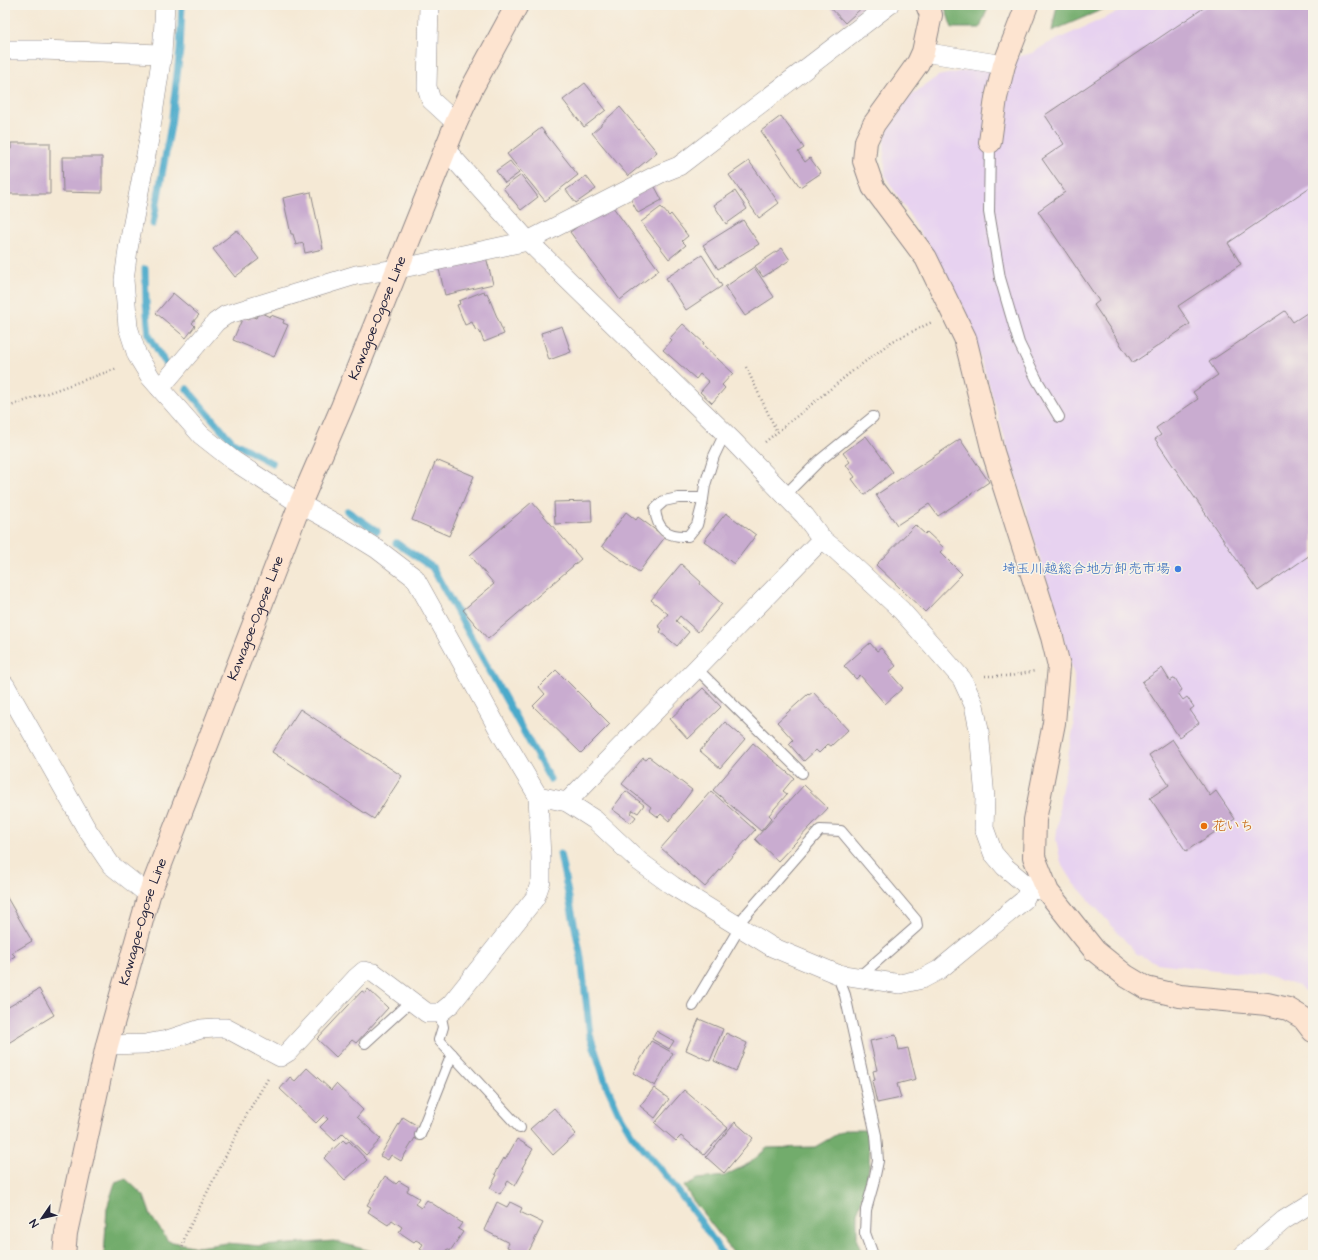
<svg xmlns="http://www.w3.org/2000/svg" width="1318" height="1260" font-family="'Architects Daughter','Klee One',sans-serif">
  <rect width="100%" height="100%" fill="#f7f3e8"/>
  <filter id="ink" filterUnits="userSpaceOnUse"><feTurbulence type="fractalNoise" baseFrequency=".025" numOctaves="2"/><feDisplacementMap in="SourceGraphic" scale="8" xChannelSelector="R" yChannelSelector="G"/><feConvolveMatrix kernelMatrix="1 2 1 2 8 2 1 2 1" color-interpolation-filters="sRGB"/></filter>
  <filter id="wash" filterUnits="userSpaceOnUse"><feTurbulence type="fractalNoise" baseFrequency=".012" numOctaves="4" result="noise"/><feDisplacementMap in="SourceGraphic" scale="16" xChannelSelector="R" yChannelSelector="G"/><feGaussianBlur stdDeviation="0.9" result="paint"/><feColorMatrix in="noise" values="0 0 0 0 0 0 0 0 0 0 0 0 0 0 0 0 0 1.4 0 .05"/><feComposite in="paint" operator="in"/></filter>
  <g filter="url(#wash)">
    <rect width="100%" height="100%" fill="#f5e9d5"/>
    <polygon fill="#e7d2f0" points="1133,5 1313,5 1313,997 1299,986 1266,976 1157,963 1137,954 1074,883 1061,863 1056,840 1061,793 1074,725 1074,675 990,387 964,308 906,209 885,176 884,134 904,102 921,88 938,76 977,68 1032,53 1045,45"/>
    <g fill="#72ac6c" stroke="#4a6754">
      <polygon points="944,5 989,5 980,28 952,28"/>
      <polygon points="1057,5 1113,5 1052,31"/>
      <polygon points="844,1130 868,1130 870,1144 869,1167 866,1186 857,1213 857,1241 863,1255 735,1255 692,1199 684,1186 698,1179 724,1176 750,1163 767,1148 815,1147"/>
      <polygon points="126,1179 144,1196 151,1216 168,1241 197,1247 227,1243 261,1246 334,1241 385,1255 104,1255 107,1208 115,1183"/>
    </g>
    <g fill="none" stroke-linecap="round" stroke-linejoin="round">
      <g stroke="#4caacb" stroke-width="7">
        <polyline points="153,224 171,125 180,50 182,5"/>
        <polyline points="145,269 146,302 149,335 165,363"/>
        <polyline points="187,389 222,430 233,442 272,463"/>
        <polyline points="347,511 377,531"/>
        <polyline points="396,543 432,567 550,779"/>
        <polyline points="560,854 581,957 590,1035 606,1084 618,1111 632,1135 668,1178 701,1222 723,1255"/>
      </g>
    </g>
    <g id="blocks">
      <g fill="#c9acd0">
        <polygon points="828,5 865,5 845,23"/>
        <polygon points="1208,5 1313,5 1313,185 1228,243 1241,264 1178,306 1190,324 1133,363 1094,305 1099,301 1038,211 1065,192 1042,159 1064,144 1045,115"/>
        <polygon points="585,83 606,110 584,127 563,100"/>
        <polygon points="620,107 657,152 628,176 592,133 601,125 601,124"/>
        <polygon points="781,116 804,148 798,152 805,162 810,158 821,173 800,187 761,131"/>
        <polygon points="541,128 578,175 545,201 507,154"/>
        <polygon points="11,143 50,143 50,194 8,194 7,149 11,149"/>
        <polygon points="62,157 102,157 102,193 63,192"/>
        <polygon points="510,161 519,173 505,183 496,171"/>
        <polygon points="749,161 779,203 759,218 729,175"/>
        <polygon points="521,175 538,197 521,210 503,188"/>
        <polygon points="586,176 596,189 576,203 566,190"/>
        <polygon points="654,185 662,200 638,213 630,198"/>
        <polygon points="735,191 747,209 726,224 714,205"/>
        <polygon points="311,192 323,249 305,253 303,243 296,245 293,234 291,234 283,198"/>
        <polygon points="610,203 659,270 620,300 570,232"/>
        <polygon points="661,207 669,216 671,214 688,236 682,241 686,245 669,259 641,222"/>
        <polygon points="743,220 759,244 718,269 703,245"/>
        <polygon points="237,230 259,259 235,277 213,249"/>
        <polygon points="782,248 790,260 763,277 755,266"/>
        <polygon points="485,253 493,284 445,295 438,265"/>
        <polygon points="702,255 722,286 686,310 666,278"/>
        <polygon points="754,267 774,297 745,316 725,287"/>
        <polygon points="484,291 485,294 487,293 504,334 484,342 479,330 476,331 472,322 465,325 457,305 460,304 459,301"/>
        <polygon points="173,293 199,315 192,323 195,326 186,338 156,313"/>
        <polygon points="1313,309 1313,553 1258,591 1155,439 1161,435 1156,428 1198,399 1193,392 1218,375 1209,362 1285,311 1293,322"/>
        <polygon points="259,312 270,317 271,315 284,320 283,323 288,325 274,357 233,340 243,317 248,320 250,316 256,318"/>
        <polygon points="683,324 704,343 703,345 733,373 722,385 725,388 712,403 700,392 709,382 700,374 696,379 663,350 672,340 670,338"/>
        <polygon points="562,326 571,352 549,360 541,333"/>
        <polygon points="866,436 893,472 864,495 852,479 855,477 846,465 850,462 843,453"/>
        <polygon points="960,439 989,482 938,516 929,504 897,525 876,495"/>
        <polygon points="436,460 474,476 449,536 412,520"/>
        <polygon points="591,501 592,522 555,524 554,502"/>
        <polygon points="532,502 581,559 488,639 463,610 494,584 470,555"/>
        <polygon points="626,512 636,520 638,517 665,537 639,572 602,546"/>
        <polygon points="726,513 756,535 734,564 704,541"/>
        <polygon points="915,525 925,534 927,532 944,548 940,552 962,574 925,612 876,565"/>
        <polygon points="681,564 701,582 700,584 722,604 698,632 680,616 676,621 689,632 677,646 660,632 662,629 658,626 668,614 651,600"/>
        <polygon points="870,643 877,651 881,648 896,666 889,672 903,688 885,704 860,675 856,679 844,666"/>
        <polygon points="1162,668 1170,681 1175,678 1182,690 1178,693 1183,700 1187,697 1194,707 1190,710 1199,723 1179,737 1142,682"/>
        <polygon points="556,670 610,724 581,753 533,706 545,694 539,687"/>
        <polygon points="703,688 721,707 688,739 670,719"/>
        <polygon points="813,692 848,730 831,746 828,744 819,753 816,750 804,761 789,744 793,740 777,722 808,694 809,695"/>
        <polygon points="300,709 402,776 374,819 272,752"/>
        <polygon points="725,722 745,739 720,768 700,751"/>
        <polygon points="1172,739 1210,796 1216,791 1235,819 1186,851 1150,798 1169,785 1149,755"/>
        <polygon points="753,743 794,778 783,791 787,794 769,815 772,818 761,831 713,790"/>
        <polygon points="649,757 692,790 669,821 661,814 658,817 649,810 651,807 622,784 643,758 646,760"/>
        <polygon points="804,785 828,808 778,861 755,839"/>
        <polygon points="626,791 644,805 638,813 633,810 631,813 636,817 631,823 612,809"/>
        <polygon points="711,791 755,830 705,887 661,848"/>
        <polygon points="5,894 32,941 12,953 15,956 5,962"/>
        <polygon points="39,989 54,1015 5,1045 5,1009"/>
        <polygon points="368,989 388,1008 356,1043 352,1040 336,1057 317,1039 362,991 365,993"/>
        <polygon points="699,1019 723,1029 710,1061 686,1050"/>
        <polygon points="656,1031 674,1041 669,1049 652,1039"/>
        <polygon points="726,1033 747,1043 736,1071 714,1061"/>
        <polygon points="896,1035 899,1050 908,1048 916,1079 897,1084 901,1098 877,1103 872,1081 875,1080 873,1071 877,1070 870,1041"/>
        <polygon points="651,1041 673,1053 655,1086 633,1073"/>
        <polygon points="307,1068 331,1090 336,1084 363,1110 357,1117 381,1139 366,1155 343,1133 335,1141 320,1127 328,1119 324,1115 316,1123 280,1089 290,1077 295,1081"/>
        <polygon points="654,1088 669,1099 655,1118 640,1106"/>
        <polygon points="684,1090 728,1128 704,1155 681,1136 676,1141 655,1123"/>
        <polygon points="554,1108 576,1134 553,1155 530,1129"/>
        <polygon points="403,1117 421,1128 401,1161 391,1155 388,1160 380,1156"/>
        <polygon points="735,1122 753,1138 724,1173 706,1157"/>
        <polygon points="517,1139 533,1149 522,1168 524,1170 515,1186 508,1181 500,1194 490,1188 497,1175 495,1174 504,1158 505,1160"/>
        <polygon points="343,1140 346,1143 349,1141 367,1160 345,1180 324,1158"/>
        <polygon points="385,1176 396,1184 399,1181 409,1187 407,1191 419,1198 415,1204 421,1208 427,1200 462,1223 458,1229 463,1232 450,1251 447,1249 444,1255 441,1255 435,1251 432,1255 429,1255 420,1249 423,1244 416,1240 414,1242 399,1232 402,1227 392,1220 388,1225 368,1212 371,1207 367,1205"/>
        <polygon points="497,1202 507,1207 510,1202 522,1208 520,1212 543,1223 527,1255 524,1255 507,1247 509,1243 484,1230"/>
      </g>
    </g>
  </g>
  <g filter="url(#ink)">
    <use href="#blocks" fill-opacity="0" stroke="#8c8688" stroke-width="1"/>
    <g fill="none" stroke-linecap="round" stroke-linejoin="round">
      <g stroke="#8c8688" stroke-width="12">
        <g id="lane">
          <polyline points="990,142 989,212 1000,278 1019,343 1037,380 1059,417"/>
          <polyline points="785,495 819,461 873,417"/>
          <path d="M703,498h-25l-14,3 -9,8c2,21 12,28 33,27l9,-11 5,-19 3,-21 9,-29 11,-23"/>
          <polyline points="697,669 802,773"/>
          <polyline points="737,925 820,830 841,831 916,920 917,926 859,977"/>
          <polyline points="837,974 845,995 876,1135 878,1161 873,1185 866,1210 865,1233 873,1255"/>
          <polyline points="693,1006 740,927"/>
          <polyline points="440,1013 443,1027 439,1040 520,1128"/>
          <polyline points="365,1043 411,1001"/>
          <polyline points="420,1135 452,1054"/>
        </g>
      </g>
      <g stroke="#8c8688" stroke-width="20">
        <g id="street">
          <polyline points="429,5 427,87 431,100 456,123"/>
          <polyline points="5,50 40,50 162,54"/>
          <polyline points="923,52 1004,65"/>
          <polyline points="446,150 528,241 733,441 805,516 822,539 567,802"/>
          <polyline points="160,388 216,322 226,315 356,275 398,269 528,241 659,174 679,166 889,5"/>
          <polyline points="822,539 836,550 901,610 962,679 974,705 979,730 985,798 984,828 993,853 1005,867 1030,888"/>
          <polyline points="5,685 86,828 111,865 149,895"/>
          <polyline points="538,796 567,802 595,820 640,862 673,886 772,947 837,974 900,984 922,979 939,970 1024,900 1030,888 1048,892"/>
          <polyline points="107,1045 145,1044 167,1040 201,1029 215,1028 226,1028 280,1057 288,1052 356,978 364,971 374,973 427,1013 440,1013 451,1004 535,898 541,881 541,858 538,796 500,732 454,648 415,578 377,549 335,523 300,504 234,461 201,435 151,378 137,355 128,327 124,280 128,249 150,134 162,54 165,5"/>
          <polyline points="1243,1255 1284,1220 1313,1202"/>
        </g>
      </g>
      <g stroke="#8c8688" stroke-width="24">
        <g id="secondary">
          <polyline points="927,5 931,15 923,52 918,63 874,124 866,141 864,161 873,187 926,258 965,338 993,452 1052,637 1059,666 1054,723 1035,820 1034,857 1048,892 1095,951 1126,976 1146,988 1180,996 1267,1004 1288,1009 1303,1018 1313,1031"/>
          <polyline points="990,142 996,98 1004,65 1027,5"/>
          <path id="s1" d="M64,1255l2,-22 41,-188 42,-150 151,-391 42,-97 114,-284 16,-35 45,-83"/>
        </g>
      </g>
      <g stroke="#8c8688" stroke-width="2.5" stroke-dasharray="1 3" stroke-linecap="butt">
        <polyline points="746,367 777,432"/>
        <polyline points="5,408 118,368"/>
        <polyline points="765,442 850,373 891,342 932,322"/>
        <polyline points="985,676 1011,676 1035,671"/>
        <polyline points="181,1255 185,1236 248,1112 269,1077"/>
      </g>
      <use href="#lane" stroke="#fff" stroke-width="10"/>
      <use href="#street" stroke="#fff" stroke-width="19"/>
      <use href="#secondary" stroke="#fde4d0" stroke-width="22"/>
    </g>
  </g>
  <circle fill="#3f7fe0" stroke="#f7f3e8" stroke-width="1.5" cx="1178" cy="569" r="4"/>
  <circle fill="#e8710a" stroke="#f7f3e8" stroke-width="1.5" cx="1204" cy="826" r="4"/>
  <g text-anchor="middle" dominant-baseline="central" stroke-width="3" stroke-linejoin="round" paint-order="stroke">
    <g font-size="14" fill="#22223b" stroke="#f7f3e8">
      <text stroke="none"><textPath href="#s1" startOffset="991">Kawagoe-Ogose Line</textPath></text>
      <text stroke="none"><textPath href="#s1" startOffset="667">Kawagoe-Ogose Line</textPath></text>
      <text stroke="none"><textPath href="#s1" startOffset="343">Kawagoe-Ogose Line</textPath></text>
    </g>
    <g font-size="14" fill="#366cbe" stroke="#f7f3e8" text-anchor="end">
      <text x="1170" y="569">埼玉川越総合地方卸売市場</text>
    </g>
    <g font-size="14" fill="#c56008" stroke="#f7f3e8" text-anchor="start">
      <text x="1212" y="826">花いち</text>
    </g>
  </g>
  <rect width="1318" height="1260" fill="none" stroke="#f7f3e8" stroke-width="20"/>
  <g transform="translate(42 1218) rotate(236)" stroke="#f7f3e8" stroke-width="3" paint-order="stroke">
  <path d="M0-3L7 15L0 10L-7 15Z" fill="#22223b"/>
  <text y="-6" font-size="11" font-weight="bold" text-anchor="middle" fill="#22223b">N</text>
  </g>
</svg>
